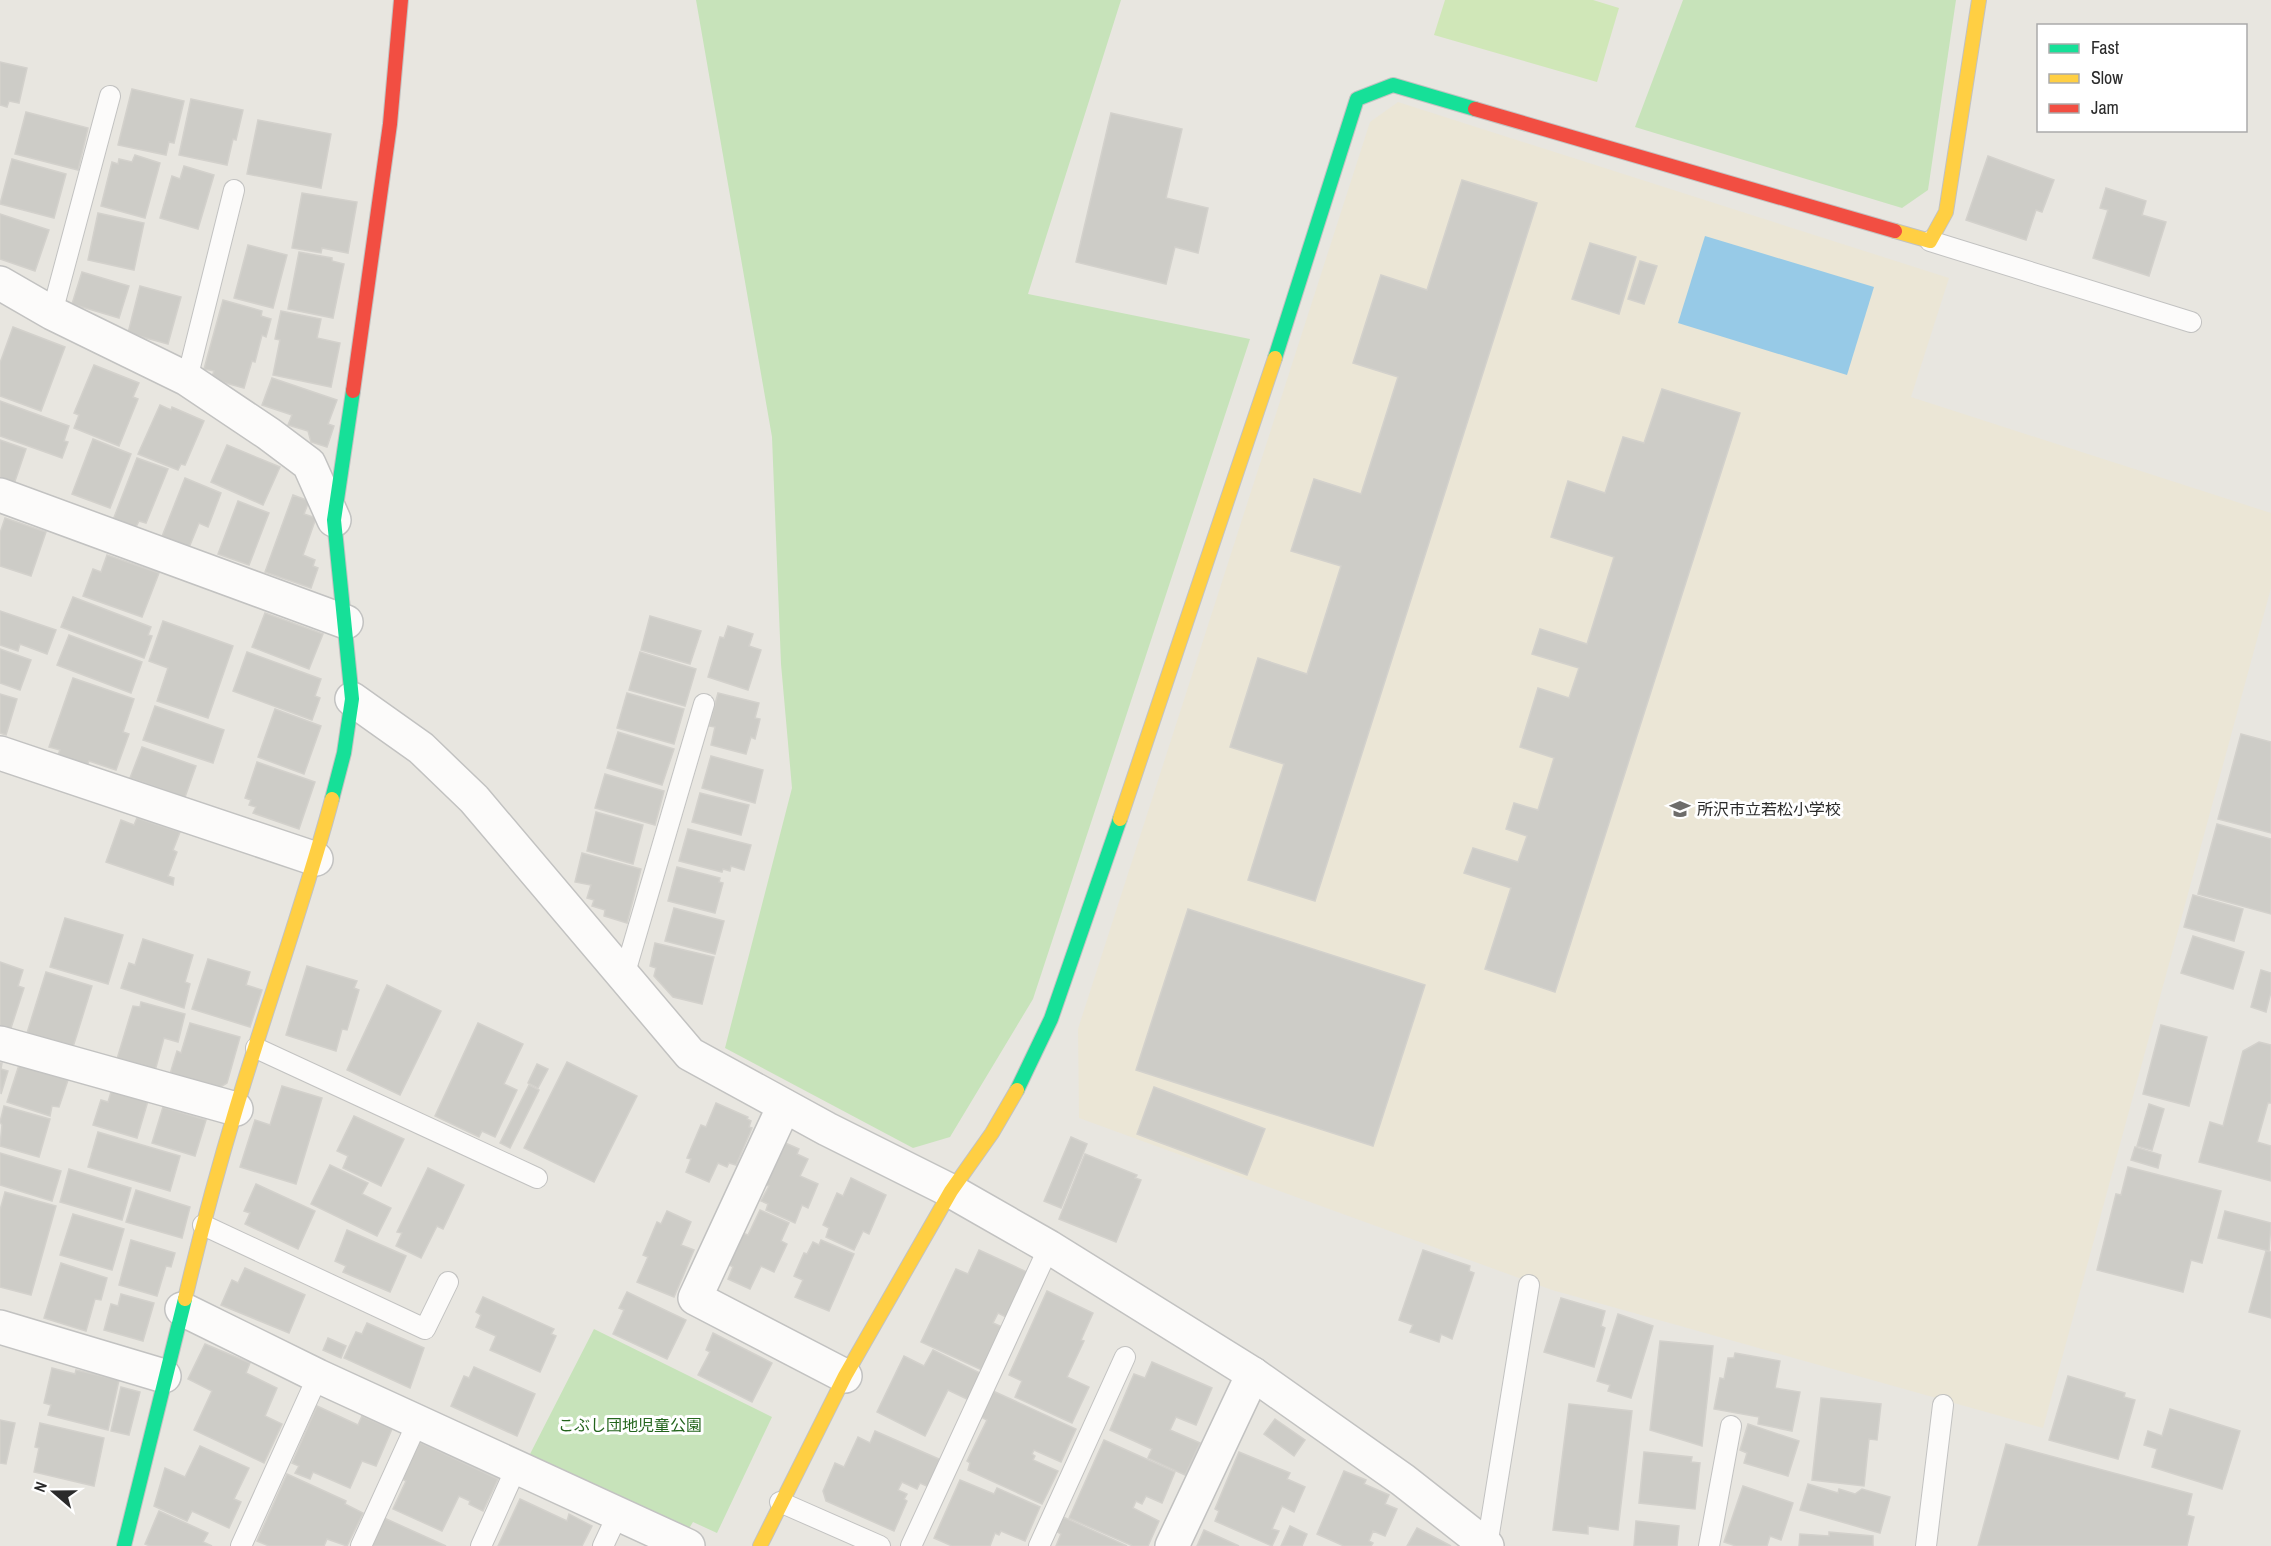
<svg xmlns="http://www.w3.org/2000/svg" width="2271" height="1546" font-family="'Archivo Narrow','Noto Sans JP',sans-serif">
  <rect width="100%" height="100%" fill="#e8e6e0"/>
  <polygon fill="#ebe6d6" points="1398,102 1949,278 1911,397 2271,513 2271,588 2043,1428 1552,1290 1079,1118 1078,1029 1370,122"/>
  <g fill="#c7e3ba">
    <polygon points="696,0 1121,0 1028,294 1250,339 1033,999 950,1137 913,1148 725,1048 792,788 781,664 772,437"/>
    <polygon points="1683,0 1956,0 1928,190 1902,208 1635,127"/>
    <polygon points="594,1329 772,1417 717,1533 693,1522 688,1530 529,1456"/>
  </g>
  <polygon fill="#d0e7b8" points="1445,0 1593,0 1619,8 1597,82 1434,35"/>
  <polygon fill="#97cae7" points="1705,236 1874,287 1847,375 1678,323"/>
  <g fill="#cdccc7" stroke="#d3d1cc" stroke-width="1.5">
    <polygon points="0,62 27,68 19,103 9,101 7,107 0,105"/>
    <polygon points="132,89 184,101 174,143 169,142 166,155 118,145"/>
    <polygon points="191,99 243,110 236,140 233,139 227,165 179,155"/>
    <polygon points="26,112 88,128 78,170 15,154"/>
    <polygon points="1111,113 1182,129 1166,198 1208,208 1198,253 1175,247 1166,284 1076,262"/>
    <polygon points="258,120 331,134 321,188 247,174"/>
    <polygon points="135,155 160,163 145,218 101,206 112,162 118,164 119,159 132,162"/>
    <polygon points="1988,156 2054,180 2042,212 2036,210 2026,240 1966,220"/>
    <polygon points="12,159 66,174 54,218 0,204"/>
    <polygon points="184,166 214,175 198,229 160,218 172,176 180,179"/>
    <polygon points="1462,180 1537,203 1315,901 1248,880 1284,764 1230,747 1258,658 1307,674 1341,566 1291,551 1314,479 1361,494 1398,377 1353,363 1381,275 1427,290"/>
    <polygon points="2106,188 2146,201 2142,215 2166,222 2149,276 2093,258 2108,210 2100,208"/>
    <polygon points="302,193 357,202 348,253 322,248 321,253 292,248"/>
    <polygon points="98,213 144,223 134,270 88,260"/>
    <polygon points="0,214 49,230 35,271 0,259"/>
    <polygon points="1590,243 1636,257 1619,314 1572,299"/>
    <polygon points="248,245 287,255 273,308 234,298"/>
    <polygon points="299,252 332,258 332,261 344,264 333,318 288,309"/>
    <polygon points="1640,261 1657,266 1644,304 1628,299"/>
    <polygon points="82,272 129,286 119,318 72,304"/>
    <polygon points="140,286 181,297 168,344 128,333"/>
    <polygon points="223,300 262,311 261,316 271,319 266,337 262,335 255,362 252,361 244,388 211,379 214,371 204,369"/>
    <polygon points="281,311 321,319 317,338 340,343 331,387 273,375 280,340 275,339"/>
    <polygon points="13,327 65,347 41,411 0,396 0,363"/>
    <polygon points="94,365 139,383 133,397 138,399 119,446 74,428 79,415 74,413"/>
    <polygon points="272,378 337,400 328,424 334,426 327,447 311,442 308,431 288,425 292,415 262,405"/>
    <polygon points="1662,389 1740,413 1555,992 1485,969 1511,888 1464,873 1473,848 1518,862 1527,836 1506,829 1514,803 1538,810 1554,758 1520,747 1538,688 1569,698 1579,668 1532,654 1540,629 1587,644 1614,557 1551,537 1568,481 1605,493 1623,437 1644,443"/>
    <polygon points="0,401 69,426 64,441 68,442 62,458 0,436"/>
    <polygon points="160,405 171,410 172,407 204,421 185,465 181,464 178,470 138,454"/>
    <polygon points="93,439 131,454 110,508 72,494"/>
    <polygon points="0,440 26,449 13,487 0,482"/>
    <polygon points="227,445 280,467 263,505 211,482"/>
    <polygon points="137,458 168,469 146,523 139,521 135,529 113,520"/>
    <polygon points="185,478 221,493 208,527 199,523 188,550 161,539"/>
    <polygon points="293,495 309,501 304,514 316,518 303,555 315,560 313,566 318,568 311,588 265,572"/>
    <polygon points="238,501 269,513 249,565 218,554"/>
    <polygon points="5,518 46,532 31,576 0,566 0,533"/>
    <polygon points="107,555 159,573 142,617 83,596 93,569 101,572"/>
    <polygon points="73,597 151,627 148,635 152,636 144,658 61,627"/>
    <polygon points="0,611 56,630 47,654 20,644 18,651 0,645"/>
    <polygon points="265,613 323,634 309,669 252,647"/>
    <polygon points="650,616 701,631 690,664 641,650"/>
    <polygon points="163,621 233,646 208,718 157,701 168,668 149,661"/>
    <polygon points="728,626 753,634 749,646 761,650 748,690 708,677 720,637 724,638"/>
    <polygon points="69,635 142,662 131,693 57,665"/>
    <polygon points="0,649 31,660 20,690 0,683"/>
    <polygon points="247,652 321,679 315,696 320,698 312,720 233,691"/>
    <polygon points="640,652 696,669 685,706 629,690"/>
    <polygon points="73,678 134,699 123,732 129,734 116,770 89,761 87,766 58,755 60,750 49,747"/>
    <polygon points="627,693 684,709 674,744 617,728"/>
    <polygon points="718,693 759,703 755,718 760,719 755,739 751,737 746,754 711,745 715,727 709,726"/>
    <polygon points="0,694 17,699 6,735 0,733"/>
    <polygon points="155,706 224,730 213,763 143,740"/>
    <polygon points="275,709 321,726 304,774 258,757"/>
    <polygon points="618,732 674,749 662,785 607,768"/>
    <polygon points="2241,734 2271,742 2271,833 2218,819"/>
    <polygon points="142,747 196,766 185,797 130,778"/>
    <polygon points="711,756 763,770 755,803 702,788"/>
    <polygon points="257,762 315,782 299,829 253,813 256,807 249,805 251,800 245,798"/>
    <polygon points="605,774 664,791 655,825 595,808"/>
    <polygon points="700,793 749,805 741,835 692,822"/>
    <polygon points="596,812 643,825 633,864 587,851"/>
    <polygon points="137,818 180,832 173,850 177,852 168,876 174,878 173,885 106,862 121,820 134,825"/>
    <polygon points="2217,824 2271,839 2271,914 2198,894"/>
    <polygon points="688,829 751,845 744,870 731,866 730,871 723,869 722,872 679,861"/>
    <polygon points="582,853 641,869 627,923 604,916 605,910 592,906 594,900 587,898 591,885 575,882"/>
    <polygon points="677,867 720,878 719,882 723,883 715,913 668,901"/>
    <polygon points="2193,895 2243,909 2234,941 2184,927"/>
    <polygon points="674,908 724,921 715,954 665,941"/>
    <polygon points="1188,909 1425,985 1373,1146 1136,1070"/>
    <polygon points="65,918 123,935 108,984 50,967"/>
    <polygon points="2193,936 2244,952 2233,989 2181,973"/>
    <polygon points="143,939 193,955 185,982 190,984 184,1008 121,988 129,963 135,965"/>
    <polygon points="655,943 714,957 702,1004 673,997 654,976 656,968 650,966"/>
    <polygon points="208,959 250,972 246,985 262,990 250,1027 192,1009"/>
    <polygon points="0,962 23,970 18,986 24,988 10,1031 0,1028"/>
    <polygon points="307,966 357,981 354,988 359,990 347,1030 342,1029 336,1051 286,1035"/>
    <polygon points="2261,970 2271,973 2271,992 2266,1012 2251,1007"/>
    <polygon points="46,972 92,986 73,1047 27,1033"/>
    <polygon points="387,985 441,1011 400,1095 347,1070"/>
    <polygon points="141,1002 185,1014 178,1042 164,1038 155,1071 117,1059 133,1006 140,1007"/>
    <polygon points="190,1023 240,1037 227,1083 219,1088 170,1074 177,1051 181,1053"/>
    <polygon points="478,1023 523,1044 504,1084 517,1090 495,1137 482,1131 479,1137 435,1116"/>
    <polygon points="2161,1025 2207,1037 2189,1106 2143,1094"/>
    <polygon points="2259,1042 2271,1045 2271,1103 2268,1103 2257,1142 2271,1146 2271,1181 2199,1162 2210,1122 2223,1126 2243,1051"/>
    <polygon points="567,1062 637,1096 594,1182 524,1148"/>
    <polygon points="0,1063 2,1063 1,1069 8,1071 1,1094"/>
    <polygon points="537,1064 548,1069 538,1088 528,1083"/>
    <polygon points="19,1065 68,1080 59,1107 52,1106 50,1116 7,1102"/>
    <polygon points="529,1085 539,1090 510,1148 500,1143"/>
    <polygon points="282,1086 322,1098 296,1184 240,1167 255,1120 270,1125"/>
    <polygon points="1154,1087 1265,1129 1247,1175 1137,1134"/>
    <polygon points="112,1089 148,1101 137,1138 93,1125 101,1100 108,1102"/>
    <polygon points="716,1103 748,1117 747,1119 751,1121 749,1127 752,1128 736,1165 729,1163 727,1167 718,1163 709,1182 686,1172 691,1159 687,1158 701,1125 706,1127"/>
    <polygon points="2149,1104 2164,1109 2152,1150 2137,1146"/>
    <polygon points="4,1106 50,1119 39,1157 0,1146 2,1125 0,1122"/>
    <polygon points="163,1107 206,1120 195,1156 152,1143"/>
    <polygon points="354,1116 404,1139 381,1186 343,1168 348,1156 337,1151"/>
    <polygon points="98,1132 180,1156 170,1191 88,1167"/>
    <polygon points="1071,1137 1087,1144 1061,1208 1044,1201"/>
    <polygon points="783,1142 799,1149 797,1154 808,1159 800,1176 818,1184 808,1208 802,1205 795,1223 766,1210 768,1204 761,1201 769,1186 764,1184"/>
    <polygon points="2135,1147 2161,1155 2158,1168 2131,1160"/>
    <polygon points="0,1153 61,1171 52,1201 0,1185"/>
    <polygon points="1085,1154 1137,1175 1135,1178 1141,1180 1116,1242 1059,1219"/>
    <polygon points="330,1165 368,1183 362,1194 391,1208 377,1236 311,1204"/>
    <polygon points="2128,1167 2221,1191 2202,1263 2191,1260 2183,1292 2097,1270 2116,1194 2121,1195"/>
    <polygon points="428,1168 464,1185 443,1229 437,1226 421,1258 396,1246 402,1233 397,1232"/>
    <polygon points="69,1169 131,1188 122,1220 60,1202"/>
    <polygon points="851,1178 886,1195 869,1234 863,1231 854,1250 826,1237 829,1228 823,1225 837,1193 843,1196"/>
    <polygon points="256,1184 315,1211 298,1249 245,1224 250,1213 244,1211"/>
    <polygon points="136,1190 190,1207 182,1238 126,1222"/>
    <polygon points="5,1192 56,1206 31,1295 0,1287 0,1210"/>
    <polygon points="760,1210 789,1223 781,1241 787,1244 774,1272 761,1266 750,1289 728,1279 733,1267 728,1264 742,1233 748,1235"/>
    <polygon points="667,1211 691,1222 681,1245 694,1250 674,1297 637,1282 648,1257 643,1255 657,1222 661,1224"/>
    <polygon points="2225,1211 2271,1223 2269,1251 2218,1238"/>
    <polygon points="73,1214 124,1229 112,1270 60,1255"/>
    <polygon points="347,1230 406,1256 390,1292 343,1272 346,1266 335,1261"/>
    <polygon points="131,1240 175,1253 171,1267 166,1266 157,1296 119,1285"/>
    <polygon points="821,1240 854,1254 829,1311 795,1297 803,1280 794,1276 804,1253 807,1254 813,1242 819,1245"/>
    <polygon points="979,1250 1027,1272 1006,1317 998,1313 993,1323 1002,1327 982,1370 921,1342 956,1269 968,1274"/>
    <polygon points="1423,1250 1470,1266 1469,1271 1474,1273 1452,1339 1441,1334 1439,1342 1410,1332 1413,1325 1399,1320"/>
    <polygon points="2266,1251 2271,1252 2271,1318 2249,1312"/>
    <polygon points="61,1263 107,1278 101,1300 95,1299 86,1331 44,1318"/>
    <polygon points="245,1268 305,1295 289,1333 221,1305 232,1280 238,1283"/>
    <polygon points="1047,1291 1093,1313 1081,1340 1084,1341 1067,1377 1089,1387 1072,1423 1015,1397 1022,1381 1009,1375"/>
    <polygon points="627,1292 686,1320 667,1359 613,1334 624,1310 619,1308"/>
    <polygon points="121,1294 154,1303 143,1341 104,1330 111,1304 118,1306"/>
    <polygon points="483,1297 554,1329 551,1334 556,1336 540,1372 490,1350 496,1336 476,1327 481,1315 476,1312"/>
    <polygon points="1561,1298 1605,1311 1601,1326 1605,1328 1594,1367 1544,1352"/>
    <polygon points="1618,1314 1653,1326 1631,1398 1608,1391 1610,1385 1597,1381"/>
    <polygon points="367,1323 424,1348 410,1388 344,1358 356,1332 362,1334"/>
    <polygon points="713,1333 772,1363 752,1402 698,1375 710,1352 706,1350"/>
    <polygon points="328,1338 346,1346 341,1358 323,1350"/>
    <polygon points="1660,1341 1713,1346 1702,1446 1650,1430"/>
    <polygon points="205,1344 250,1363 246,1373 277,1388 265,1416 282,1424 264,1463 194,1430 212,1391 188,1379"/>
    <polygon points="933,1350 982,1374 969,1400 948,1390 925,1436 877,1412 904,1356 924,1366"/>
    <polygon points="1735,1353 1780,1361 1775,1388 1800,1392 1792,1431 1758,1424 1759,1417 1714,1409 1720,1378 1724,1379 1728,1358 1734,1358"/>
    <polygon points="1152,1362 1212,1388 1196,1425 1176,1417 1170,1430 1200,1443 1185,1475 1148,1458 1152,1449 1110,1430 1134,1374 1145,1378"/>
    <polygon points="474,1367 535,1394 517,1436 451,1406 464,1376 469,1378"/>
    <polygon points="52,1368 75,1374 76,1370 119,1380 108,1430 48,1415 51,1405 44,1403"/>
    <polygon points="2068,1376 2125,1393 2124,1397 2135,1400 2118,1459 2049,1440"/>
    <polygon points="121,1387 140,1392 129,1435 111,1431"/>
    <polygon points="993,1391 1076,1429 1061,1462 1034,1450 1032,1454 1035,1456 1033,1460 1058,1471 1042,1504 968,1470 970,1463 967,1461 987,1420 981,1417"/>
    <polygon points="1821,1398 1881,1404 1877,1440 1869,1439 1864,1486 1812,1480"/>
    <polygon points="1569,1404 1632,1411 1618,1530 1588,1526 1588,1534 1553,1530"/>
    <polygon points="317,1406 358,1425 362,1416 392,1429 376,1466 362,1461 350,1488 313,1472 310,1479 295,1473 299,1466 292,1463"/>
    <polygon points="2170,1409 2240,1431 2222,1489 2152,1467 2157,1449 2144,1445 2148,1431 2162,1436"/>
    <polygon points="1275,1419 1305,1440 1294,1456 1264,1434"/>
    <polygon points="0,1420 15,1423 6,1464 0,1463"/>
    <polygon points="40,1423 104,1438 94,1486 34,1472 39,1448 35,1447"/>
    <polygon points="1748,1424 1799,1441 1788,1476 1744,1463 1747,1453 1740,1450"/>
    <polygon points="875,1431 941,1460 929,1487 920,1483 917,1489 902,1482 898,1490 907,1494 904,1499 907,1501 894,1531 826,1501 823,1491 835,1463 844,1467 858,1437 870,1443"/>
    <polygon points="1104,1440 1175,1472 1162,1503 1146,1496 1142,1504 1136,1501 1133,1508 1159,1521 1148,1546 1133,1546 1069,1518"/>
    <polygon points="417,1441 498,1479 483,1511 469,1504 470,1501 459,1496 442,1531 393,1509 406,1481 400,1478"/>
    <polygon points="2006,1444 2192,1494 2187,1515 2194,1517 2187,1546 1978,1546"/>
    <polygon points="200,1446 249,1468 234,1499 241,1502 229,1528 192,1511 187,1521 154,1506 165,1468 185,1477"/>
    <polygon points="1239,1452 1290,1473 1287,1479 1305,1487 1294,1512 1282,1506 1272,1529 1279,1531 1272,1546 1215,1521 1219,1511 1215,1509"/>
    <polygon points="1644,1452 1692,1457 1691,1462 1700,1463 1695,1509 1639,1503"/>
    <polygon points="1344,1471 1366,1480 1364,1484 1389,1495 1385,1504 1397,1509 1385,1536 1373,1531 1369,1541 1373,1543 1371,1546 1344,1546 1317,1534"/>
    <polygon points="287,1474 346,1501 345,1504 363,1513 347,1546 327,1539 324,1546 269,1546 257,1541"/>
    <polygon points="960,1480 994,1494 997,1488 1040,1507 1025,1541 1001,1531 999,1535 995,1533 990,1546 952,1546 934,1538"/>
    <polygon points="1808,1484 1838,1493 1839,1489 1855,1494 1862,1489 1890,1497 1880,1533 1800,1510"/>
    <polygon points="1743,1486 1793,1503 1781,1540 1770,1536 1767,1546 1736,1546 1724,1542"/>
    <polygon points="520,1499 567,1521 569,1514 592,1526 582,1546 498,1546"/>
    <polygon points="159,1511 208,1533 203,1542 212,1546 150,1546 145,1544"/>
    <polygon points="382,1517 446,1546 369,1546"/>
    <polygon points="1063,1517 1127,1546 1056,1546 1061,1534 1056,1531"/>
    <polygon points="1636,1521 1679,1526 1677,1546 1634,1546"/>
    <polygon points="1290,1526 1307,1534 1302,1546 1281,1546"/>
    <polygon points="1417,1528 1451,1546 1407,1546"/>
    <polygon points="1204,1530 1239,1546 1197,1546"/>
    <polygon points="1829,1532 1873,1536 1873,1546 1799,1546 1800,1534 1829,1536"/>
  </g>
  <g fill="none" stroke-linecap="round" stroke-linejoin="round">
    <g stroke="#c2c2c1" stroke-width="22">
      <g id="lane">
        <polyline points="1930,241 2191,322"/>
        <polyline points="52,313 110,96"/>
        <polyline points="187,379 234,190"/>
        <polyline points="624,976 704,704"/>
        <polyline points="256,1048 537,1178"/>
        <polyline points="203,1225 425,1329 448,1282"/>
        <polyline points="780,1502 880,1546"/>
        <polyline points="241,1546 318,1376"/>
        <polyline points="361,1546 418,1421"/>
        <polyline points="481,1546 517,1466"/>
        <polyline points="603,1546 618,1514"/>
        <polyline points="911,1546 1049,1247"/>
        <polyline points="1039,1546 1125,1357"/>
        <polyline points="1487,1546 1529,1285"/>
        <polyline points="1709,1546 1731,1426"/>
        <polyline points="1926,1546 1943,1405"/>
      </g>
    </g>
    <g stroke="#c2c2c1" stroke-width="36">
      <g id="street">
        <polyline points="0,283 52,313 187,379 269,434 309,464 334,520"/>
        <polyline points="0,495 346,622"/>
        <polyline points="352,699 421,748 474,799 690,1054 827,1129 951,1191 1049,1247 1253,1374 1403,1480 1487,1546"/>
        <polyline points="0,753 316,859"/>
        <polyline points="0,1043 236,1109"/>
        <polyline points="784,1106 695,1298 845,1376"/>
        <polyline points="182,1309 318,1376 688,1546"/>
        <polyline points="0,1327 164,1376"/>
        <polyline points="1172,1546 1253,1374"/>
      </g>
    </g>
    <g stroke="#c2c2c1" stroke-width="16">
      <g id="fast">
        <polyline points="1275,358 1357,99 1393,85 1475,109"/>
        <polyline points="332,799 344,753 352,699 334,520 353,391"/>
        <polyline points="1017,1090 1051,1019 1120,819"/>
        <polyline points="124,1546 185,1299"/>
      </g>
    </g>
    <g stroke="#c2c2c1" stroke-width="16">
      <g id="slow">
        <polyline points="1895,231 1930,241 1946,212 1979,0"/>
        <polyline points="1120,819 1275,358"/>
        <path d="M185,1299c15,-64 32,-127 51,-190 31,-104 68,-206 96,-310"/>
        <polyline points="760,1546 845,1376 951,1191 992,1133 1017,1090"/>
      </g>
    </g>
    <g stroke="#c2c2c1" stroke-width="16">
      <g id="jam">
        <polyline points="1475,109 1895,231"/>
        <polyline points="353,391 390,124 401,0"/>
      </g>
    </g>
    <use href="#lane" stroke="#fcfbfa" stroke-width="20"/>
    <use href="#street" stroke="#fcfbfa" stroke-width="33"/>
    <use href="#fast" stroke="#16e098" stroke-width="14"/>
    <use href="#slow" stroke="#ffcf43" stroke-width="14"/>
    <use href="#jam" stroke="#f24e42" stroke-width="14"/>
  </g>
  <defs>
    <g id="school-bare" transform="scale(1.62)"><path d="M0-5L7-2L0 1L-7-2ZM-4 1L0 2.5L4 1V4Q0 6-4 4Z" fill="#6d6c6a" stroke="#fff" stroke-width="2.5" paint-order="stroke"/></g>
  </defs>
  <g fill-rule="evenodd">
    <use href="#school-bare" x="1680" y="809"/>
  </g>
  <g text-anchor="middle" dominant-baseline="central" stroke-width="6" stroke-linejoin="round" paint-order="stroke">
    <g font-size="16" fill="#2b2b2b" stroke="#fff" text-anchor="start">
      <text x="1697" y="809">所沢市立若松小学校</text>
    </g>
    <g font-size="16" fill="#24651d" stroke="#fff">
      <text x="630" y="1425">こぶし団地児童公園</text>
    </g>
  </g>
  <rect x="2037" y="24" width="210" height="108" fill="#ffffff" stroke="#aaaaaa" stroke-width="1.5"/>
  <rect x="2049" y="44" width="30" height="9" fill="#16e098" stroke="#aaaaaa" stroke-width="1.5"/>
  <text x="2091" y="54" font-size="18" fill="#2b2b2b">Fast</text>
  <rect x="2049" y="74" width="30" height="9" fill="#ffcf43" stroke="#aaaaaa" stroke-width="1.5"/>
  <text x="2091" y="84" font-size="18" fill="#2b2b2b">Slow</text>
  <rect x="2049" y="104" width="30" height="9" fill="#f24e42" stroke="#aaaaaa" stroke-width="1.5"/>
  <text x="2091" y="114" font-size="18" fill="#2b2b2b">Jam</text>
  <g transform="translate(54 1492) rotate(290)" stroke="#ffffff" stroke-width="4.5" paint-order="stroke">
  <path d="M0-4.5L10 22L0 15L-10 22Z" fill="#2b2b2b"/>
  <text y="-9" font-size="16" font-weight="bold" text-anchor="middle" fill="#2b2b2b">N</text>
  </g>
</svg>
